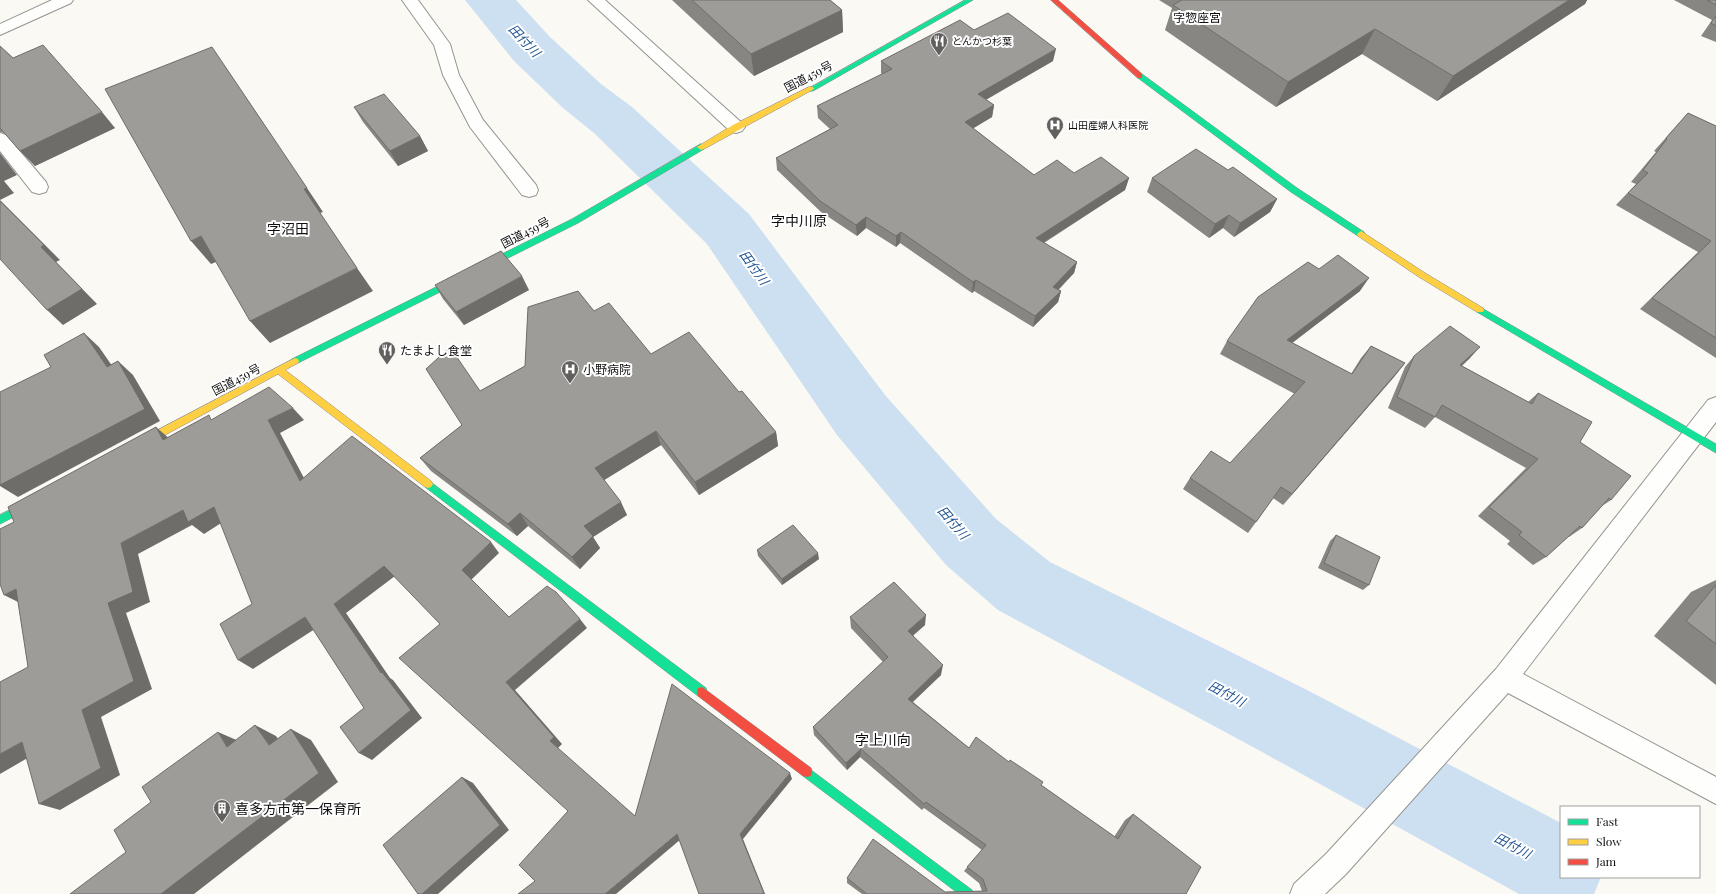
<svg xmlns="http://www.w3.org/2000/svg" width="1716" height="894" font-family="'Playfair Display','Noto Sans JP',serif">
  <rect width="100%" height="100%" fill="#faf9f3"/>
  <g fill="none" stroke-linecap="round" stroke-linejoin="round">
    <polygon fill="#cce0f1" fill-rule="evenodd" points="465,0 516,0 550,37 601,84 632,107 749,214 885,395 996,519 1050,562 1309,691 1561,823 1561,877 1601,877 1594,894 1519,894 1253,747 998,610 946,565 837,435 707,244 594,133 563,108 514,61"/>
    <g stroke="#949491" stroke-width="2">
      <g id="street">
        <polygon points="52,0 73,0 71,3 0,35 0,24"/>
        <polygon points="402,0 418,0 450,44 459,75 483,120 536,185 538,190 536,195 529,197 522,195 470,127 443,75 434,45"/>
        <polygon points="588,0 605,0 742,123 745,127 742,131 736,133 730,131"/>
        <polygon points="0,133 6,135 46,182 48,187 46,192 39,194 32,192 0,151"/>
        <polygon points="1716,397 1716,422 1523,674 1716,777 1716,804 1508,693 1346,874 1325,894 1290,894 1294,884 1326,854 1496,669 1708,400"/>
      </g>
    </g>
    <g stroke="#8b8a88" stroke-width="1">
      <g id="fast">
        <polygon points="965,0 973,0 813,91 809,91 808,89"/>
        <polygon points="1138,74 1142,74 1297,188 1364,232 1365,234 1364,236 1358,236 1291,192 1138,78"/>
        <polygon points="701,144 705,147 704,149 578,223 298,363 292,363 291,361 292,359 572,219"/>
        <polygon points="1480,307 1716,444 1716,453 1477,312 1476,310"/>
        <polygon points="428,480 706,688 707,692 706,696 702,697 698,696 425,487 423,484 425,481"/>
        <polygon points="38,496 41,497 43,500 41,503 0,524 0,515"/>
        <polygon points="807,767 972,890 974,894 959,894 803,776 802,772 803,768"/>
      </g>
    </g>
    <g stroke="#8b8a88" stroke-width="1">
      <g id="slow">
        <polygon points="809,87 813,87 814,89 704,149 701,150 697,147 733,125"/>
        <polygon points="1361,231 1425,273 1483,308 1484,310 1483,312 1477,312 1419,277 1358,236 1357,234"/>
        <polygon points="295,358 298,359 299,361 298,363 285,370 431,481 433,484 431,487 428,488 425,487 278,374 139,449 136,450 133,449 132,446 133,443"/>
      </g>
    </g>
    <g stroke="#8b8a88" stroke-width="1">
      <g id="jam">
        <polygon points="1051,0 1058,0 1142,74 1142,78 1138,78"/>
        <polygon points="702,687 811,768 812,772 811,776 807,777 803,776 698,696 697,692 698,688"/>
      </g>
    </g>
    <use href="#street" fill="#fefefd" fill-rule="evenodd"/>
    <use href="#fast" fill="#16e098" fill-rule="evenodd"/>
    <use href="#slow" fill="#ffcf43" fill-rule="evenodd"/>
    <use href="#jam" fill="#f24e42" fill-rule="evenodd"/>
  </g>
  <g fill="#888683">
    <polygon points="672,0 830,0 842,10 843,32 754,76"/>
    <polygon points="1159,0 1587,0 1585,4 1437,101 1362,54 1276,107 1165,30 1172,8"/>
    <polygon points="1674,0 1716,0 1716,42 1701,36 1712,20"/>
    <polygon points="974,30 1053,61 986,100 994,105 992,117 973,128 1034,175 1074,173 1129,178 1125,190 1044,243 1077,262 1074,273 1058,289 1061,291 1058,302 1033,327 974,291 972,293 900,243 896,247 866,228 857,236 821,212 777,170 776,158 830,129 818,118 817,106 882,74 881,73 881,61"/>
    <polygon points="0,46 13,58 115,128 35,166 5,133 0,132"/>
    <polygon points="354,107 420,136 428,151 398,166 363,122"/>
    <polygon points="1688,113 1716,126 1716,358 1640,309 1698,252 1616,205 1636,184 1631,182 1656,152 1654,151"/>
    <polygon points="1228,170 1277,199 1270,212 1234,237 1223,228 1209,238 1147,192 1152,178"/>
    <polygon points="1319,269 1360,291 1292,343 1351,374 1361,358 1371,346 1405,363 1283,505 1273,498 1256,522 1248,533 1183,489 1190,478 1230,463 1295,394 1220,354 1227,341"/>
    <polygon points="435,285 529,290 464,325 443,299"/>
    <polygon points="594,311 651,354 739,392 776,432 778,446 699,495 661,445 604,480 627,515 593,537 600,548 580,569 528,526 517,536 431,471 420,458 462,425 480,391 525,366"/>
    <polygon points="1414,356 1470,358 1462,366 1528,402 1538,393 1580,442 1611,500 1602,506 1582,528 1569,537 1568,536 1546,557 1533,565 1507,544 1510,541 1478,516 1526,468 1435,417 1425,428 1388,408 1405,367"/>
    <polygon points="1336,535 1369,585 1363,590 1318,568 1330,541"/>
    <polygon points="757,550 819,559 782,585 758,556"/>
    <polygon points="1716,580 1716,685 1654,636 1691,592"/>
    <polygon points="850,617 925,625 913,635 941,675 913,702 969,748 1041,785 1114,837 1125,820 1133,814 1186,894 862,894 847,883 847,878 945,892 982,891 979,883 964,871 982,850 924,808 922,810 860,757 847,770 814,735 813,727 883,662 851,628"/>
  </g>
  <g fill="#6f6d6a">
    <polygon points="1569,0 1587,0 1585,4 1437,101 1453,76"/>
    <polygon points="842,10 843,32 754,76 751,54"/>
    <polygon points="1375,29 1362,54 1276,107 1288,82"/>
    <polygon points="1056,49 1053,61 976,105 978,94"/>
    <polygon points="994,105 992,117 964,134 965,122"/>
    <polygon points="102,112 115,128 35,166 20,151"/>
    <polygon points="420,136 428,151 398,166 390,151"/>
    <polygon points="0,153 17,175 4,181 14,193 0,200"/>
    <polygon points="1129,178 1125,190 1033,249 1036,238"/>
    <polygon points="307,188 323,212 320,213 304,189"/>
    <polygon points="1277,199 1270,212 1234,237 1240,223"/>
    <polygon points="0,200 60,260 56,262 97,304 63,325 47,310 41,247 0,201"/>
    <polygon points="1229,215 1223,228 1209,238 1215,224"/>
    <polygon points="866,217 866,228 857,236 856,225"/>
    <polygon points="901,232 900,243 896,247 896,236"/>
    <polygon points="201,236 221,260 211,264 191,241"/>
    <polygon points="1077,262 1074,273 1051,298 1053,287"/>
    <polygon points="357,268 373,291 270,343 250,321"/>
    <polygon points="522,276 529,290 464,325 456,312"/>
    <polygon points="1369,278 1360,291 1279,353 1287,340"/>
    <polygon points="976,280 974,291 972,293 973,282"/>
    <polygon points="1061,291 1058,302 1033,327 1035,316"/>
    <polygon points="84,333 99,347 122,380 107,367"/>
    <polygon points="1480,347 1470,358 1450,375 1460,365"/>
    <polygon points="118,361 133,375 160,421 18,497 0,486 0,485"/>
    <polygon points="1405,363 1395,376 1283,505 1292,494"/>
    <polygon points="293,408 304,420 280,433 312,493 300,481 268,420"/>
    <polygon points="156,427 171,440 163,440"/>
    <polygon points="656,431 661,445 601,482 595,468"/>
    <polygon points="776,432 778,446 699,495 695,482"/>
    <polygon points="621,502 627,515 593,537 600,548 580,569 572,557 584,526"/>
    <polygon points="214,507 229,518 204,534 192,525 138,554 150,602 126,613 152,689 101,717 120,775 60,810 39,804 82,710 108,603 121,543 183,510"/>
    <polygon points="520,513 528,526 517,536 508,524"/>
    <polygon points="491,542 499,553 471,580 462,570"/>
    <polygon points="818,553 819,559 782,585 782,579"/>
    <polygon points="384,566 395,576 346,613 390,678 393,680 422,718 372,760 359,753 381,673 334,604"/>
    <polygon points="16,589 24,605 4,595"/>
    <polygon points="926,615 925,625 907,641 908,631"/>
    <polygon points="305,617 318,627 253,669 238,660"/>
    <polygon points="580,619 587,628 515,690 562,744 558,748 550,741 506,682"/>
    <polygon points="943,665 941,675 907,707 908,699"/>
    <polygon points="255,725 276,736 289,755 269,745"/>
    <polygon points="291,729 311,740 338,782 194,894 161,894"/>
    <polygon points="218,732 241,742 227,747"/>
    <polygon points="22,742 43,749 0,774 0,754"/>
    <polygon points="861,749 860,757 847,770 846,763"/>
    <polygon points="790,773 792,779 743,839 765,894 762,894 740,834"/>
    <polygon points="462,777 473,783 509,830 438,894 422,894"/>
    <polygon points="677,834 681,839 616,894 605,894"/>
  </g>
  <g fill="#9e9c98" stroke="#6f6d6a">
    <polygon points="692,0 830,0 842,10 751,54"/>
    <polygon points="1182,0 1569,0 1453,76 1375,29 1288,82 1173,5"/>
    <polygon points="1707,0 1716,0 1716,5"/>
    <polygon points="1008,13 1056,49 978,94 994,105 965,122 1034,175 1057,160 1074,173 1101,157 1129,178 1036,238 1077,262 1053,287 1061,291 1035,316 976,280 973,282 901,232 896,236 866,217 856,225 820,201 776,158 838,125 817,106 892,69 881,61 960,20 974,30"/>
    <polygon points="1716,16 1716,26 1711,23"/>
    <polygon points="43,45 102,112 20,151 0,128 0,46 13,58"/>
    <polygon points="212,47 307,188 304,189 357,268 250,321 201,236 191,241 105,89"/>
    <polygon points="384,94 420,136 390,151 354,107"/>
    <polygon points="1688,113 1716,126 1716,338 1652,298 1711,241 1628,193 1648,173 1643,170 1667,139 1666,138"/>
    <polygon points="1196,149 1228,170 1233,167 1277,199 1240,223 1229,215 1215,224 1152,178"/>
    <polygon points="0,201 44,245 41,247 82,289 47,310 0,259"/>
    <polygon points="501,251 522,276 456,312 435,285"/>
    <polygon points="1338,255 1369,278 1287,340 1352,374 1371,346 1405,363 1292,494 1281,487 1256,522 1190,478 1211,451 1230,463 1305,382 1227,341 1258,297 1308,262 1319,269"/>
    <polygon points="578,291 594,311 609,303 651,354 689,332 739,392 742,391 776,432 695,482 656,431 595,468 621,502 584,526 593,536 572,557 520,513 508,524 420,458 462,425 426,369 450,347 480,391 525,366 528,307"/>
    <polygon points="1450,326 1480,347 1460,365 1532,404 1538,393 1592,422 1580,442 1631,476 1611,500 1609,498 1582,528 1580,526 1546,557 1519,535 1522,532 1489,507 1538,459 1442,405 1435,417 1397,397 1414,356"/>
    <polygon points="84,333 107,367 118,361 145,409 0,485 0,392 51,367 44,355"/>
    <polygon points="269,387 293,408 268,420 300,481 352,436 491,542 462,570 509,617 547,586 556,592 580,619 506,682 554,737 550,741 635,816 672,684 790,773 740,834 764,893 762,894 699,894 677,834 605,894 518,894 535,881 519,865 568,811 399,658 440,624 384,566 334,604 381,673 382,672 411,710 359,753 340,727 364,708 305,617 238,660 220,624 252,604 214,507 188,522 183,510 121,543 133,592 108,603 134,681 82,710 101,768 39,804 22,742 0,754 0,682 28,667 16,589 4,595 0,584 0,529 14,522 8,507 156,427 163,440 209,415 211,420"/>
    <polygon points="793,525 818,553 782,579 757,550"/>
    <polygon points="1336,535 1380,557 1369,585 1324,563"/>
    <polygon points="894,582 926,615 908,631 943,665 908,699 969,748 976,737 1009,762 1010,760 1043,782 1041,785 1118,839 1133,814 1201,867 1186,894 867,894 847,878 873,839 945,892 987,891 983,879 967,867 986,845 926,802 924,804 861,749 846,763 813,727 888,657 850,617"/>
    <polygon points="1716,585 1716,644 1686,621"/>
    <polygon points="255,725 269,745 291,729 319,773 161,894 70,894 126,852 114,830 151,802 142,787 218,732 227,747"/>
    <polygon points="462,777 500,825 422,894 418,894 383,845"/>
  </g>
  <defs>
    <g id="restaurant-pin" transform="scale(0.9)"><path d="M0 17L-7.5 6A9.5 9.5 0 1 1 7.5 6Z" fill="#61605e" stroke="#fff"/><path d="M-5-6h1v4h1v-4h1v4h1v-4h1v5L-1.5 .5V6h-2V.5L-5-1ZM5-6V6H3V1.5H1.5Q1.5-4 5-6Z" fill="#fff"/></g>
    <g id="hospital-pin" transform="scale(0.9)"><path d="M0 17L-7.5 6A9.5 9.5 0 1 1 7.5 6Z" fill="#61605e" stroke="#fff"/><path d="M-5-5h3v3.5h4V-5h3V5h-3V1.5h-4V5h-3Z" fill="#fff"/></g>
    <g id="building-pin" transform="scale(0.9)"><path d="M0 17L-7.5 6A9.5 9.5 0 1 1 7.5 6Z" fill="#61605e" stroke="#fff"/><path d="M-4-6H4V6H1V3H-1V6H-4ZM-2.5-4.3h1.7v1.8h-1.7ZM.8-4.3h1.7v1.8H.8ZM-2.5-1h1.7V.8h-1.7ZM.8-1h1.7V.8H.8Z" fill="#fff"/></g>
  </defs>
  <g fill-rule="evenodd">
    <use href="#restaurant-pin" x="939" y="41"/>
    <use href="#hospital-pin" x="1055" y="125"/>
    <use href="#restaurant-pin" x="387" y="350"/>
    <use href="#hospital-pin" x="570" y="369"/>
    <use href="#building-pin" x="222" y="808"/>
  </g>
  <g text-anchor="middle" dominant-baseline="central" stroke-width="4" stroke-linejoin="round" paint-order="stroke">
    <g font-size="10" fill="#0e0e0e" stroke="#fff" text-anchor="start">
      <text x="952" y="41">とんかつ杉葉</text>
      <text x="1068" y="125">山田産婦人科医院</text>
    </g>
    <g font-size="12" fill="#0e0e0e" stroke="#fff">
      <text x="1197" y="17">字惣座宮</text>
    </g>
    <g font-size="12" fill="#0e0e0e" stroke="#fff">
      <text transform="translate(808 76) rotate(-28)">国道459号</text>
      <text transform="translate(525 232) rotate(-27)">国道459号</text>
      <text transform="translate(236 379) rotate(-28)">国道459号</text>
    </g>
    <g font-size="12" fill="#0e0e0e" stroke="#fff" text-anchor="start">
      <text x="400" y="350">たまよし食堂</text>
      <text x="583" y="369">小野病院</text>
    </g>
    <g font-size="13" font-style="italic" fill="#235693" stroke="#fff">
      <text transform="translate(525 40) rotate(47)">田付川</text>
      <text transform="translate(755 267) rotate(54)">田付川</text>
      <text transform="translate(954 522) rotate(49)">田付川</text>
      <text transform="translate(1227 693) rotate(28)">田付川</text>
      <text transform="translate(1513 845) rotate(28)">田付川</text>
    </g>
    <g font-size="14" fill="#0e0e0e" stroke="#fff">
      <text x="799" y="220">字中川原</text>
      <text x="288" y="228">字沼田</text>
      <text x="883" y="739">字上川向</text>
    </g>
    <g font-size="14" fill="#0e0e0e" stroke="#fff" text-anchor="start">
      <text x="235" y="808">喜多方市第一保育所</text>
    </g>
  </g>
  <rect x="1560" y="806" width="140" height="72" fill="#ffffff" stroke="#9f9f9f"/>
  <rect x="1568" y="819" width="20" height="6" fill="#16e098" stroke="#9f9f9f"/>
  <text x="1596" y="826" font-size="12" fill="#0e0e0e">Fast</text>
  <rect x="1568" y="839" width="20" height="6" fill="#ffcf43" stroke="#9f9f9f"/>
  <text x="1596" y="846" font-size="12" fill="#0e0e0e">Slow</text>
  <rect x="1568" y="859" width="20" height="6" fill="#f24e42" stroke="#9f9f9f"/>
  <text x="1596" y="866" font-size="12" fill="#0e0e0e">Jam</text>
</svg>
